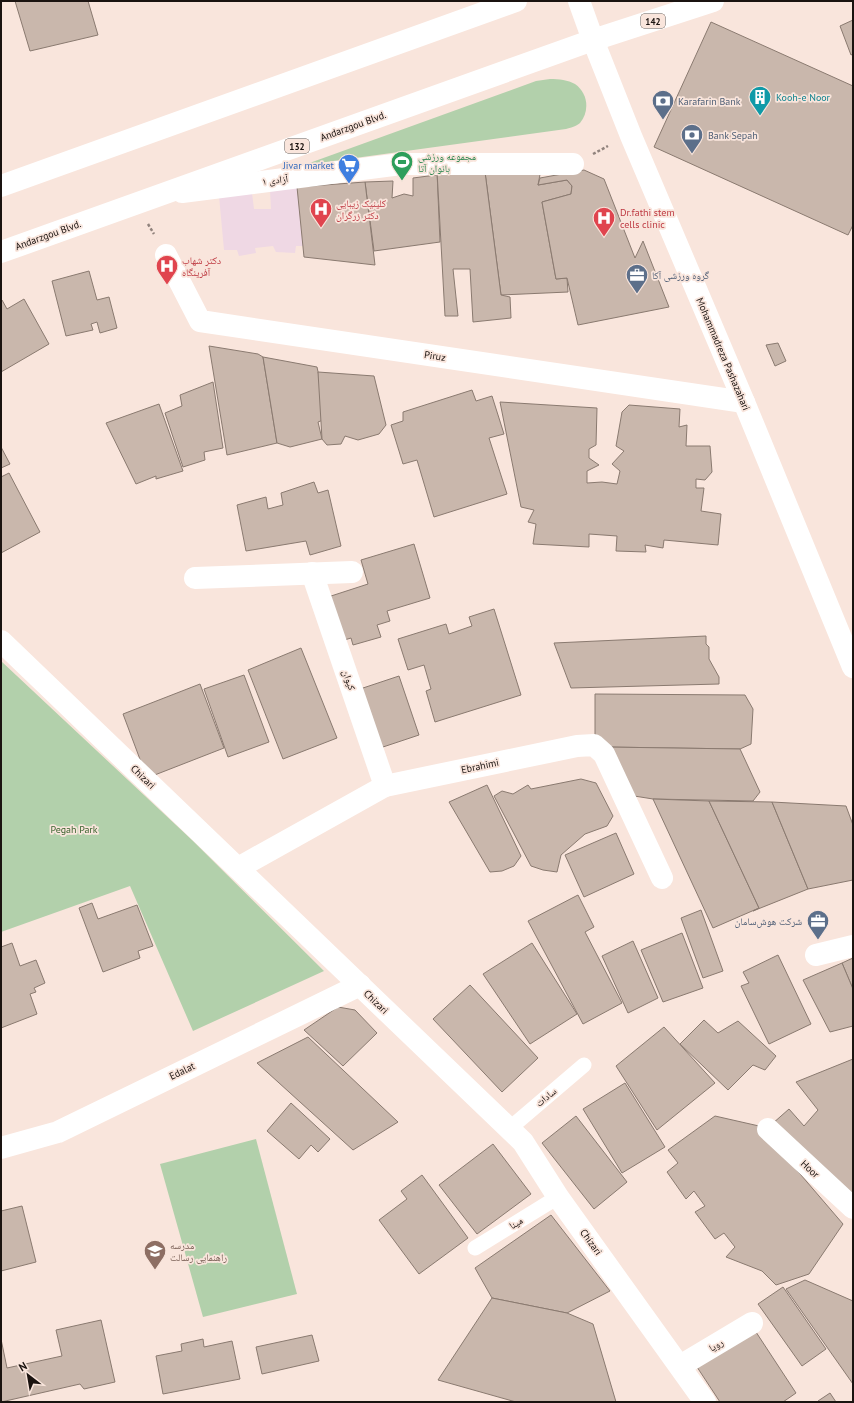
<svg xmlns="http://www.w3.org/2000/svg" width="854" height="1403" font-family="'PT Sans','Noto Naskh Arabic',sans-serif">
  <rect width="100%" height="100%" fill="#f9e5dc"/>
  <polygon fill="#efd8e4" points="297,187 303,246 296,246 295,253 276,252 273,246 255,248 256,253 239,256 237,250 224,250 219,196 252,193 254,209 271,209 270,190"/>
  <g fill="#b2d0ab">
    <path d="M550,79c9,0 18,1 25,5 13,9 15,27 5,39 -3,3 -10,5 -14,6l-262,36 232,-84z"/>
    <polygon points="1,661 192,840 324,971 193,1031 130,886 1,932"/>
    <polygon points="256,1139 297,1294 203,1317 160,1164"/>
  </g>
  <g fill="#c9b7ac" stroke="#8a7a70">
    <polygon points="15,1 88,1 98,35 30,51"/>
    <polygon points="853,20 853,54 851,55 840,26"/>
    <polygon points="711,22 853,86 853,225 848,235 654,147"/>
    <polygon points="542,164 538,185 567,180 572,186 571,194 542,202 556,279 567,278 568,292 501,295 485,172"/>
    <polygon points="584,170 604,179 635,258 643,241 669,307 578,325 567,278 556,279 542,202 571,194 572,186 567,180 538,185 540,178"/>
    <polygon points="437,171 440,242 374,251 365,182 393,181 392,198 404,194 413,196 413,178 436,175"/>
    <polygon points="437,171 485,172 501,295 510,297 511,318 473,322 470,269 453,269 458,316 445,316"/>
    <polygon points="365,182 375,265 304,257 297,187"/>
    <polygon points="89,271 97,300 109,297 117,328 100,333 97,322 91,324 93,330 66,336 52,281"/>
    <polygon points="24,299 49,344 1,372 1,300 2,300 7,309"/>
    <polygon points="778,343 786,361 775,366 766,345"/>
    <polygon points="209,346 258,354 263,357 277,443 227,455"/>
    <polygon points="263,357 317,367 328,418 318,422 322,439 290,447 277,443"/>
    <polygon points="318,372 374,376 386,425 379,434 358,440 345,436 341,444 327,445 322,439"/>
    <polygon points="213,382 223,448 204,452 205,460 183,467 165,413 182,406 180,395"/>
    <polygon points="472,390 476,401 492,396 504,434 489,438 507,494 434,517 417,460 403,464 391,425 403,421 403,412"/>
    <polygon points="500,402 597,408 596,445 589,449 589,458 599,465 587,471 587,483 602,482 617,484 620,471 612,464 624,451 616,446 622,412 629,405 680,409 679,427 687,425 686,446 710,446 712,472 705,480 696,479 696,488 704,488 701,511 721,514 718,545 664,540 663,548 645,545 646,552 616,551 617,536 589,534 589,547 533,544 536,524 528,522 534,510 521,507"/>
    <polygon points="159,404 183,471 156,479 156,476 136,484 106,423"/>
    <polygon points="1,447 10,464 1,468"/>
    <polygon points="9,473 40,532 1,553 1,477"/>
    <polygon points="314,482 318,493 328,490 341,546 310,555 306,541 246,551 237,505 266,497 268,509 283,505 281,493"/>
    <polygon points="414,544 430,598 387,611 390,621 377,625 381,637 353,645 351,638 341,641 328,597 368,584 361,560"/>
    <polygon points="494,609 521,695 435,722 426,691 431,689 424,665 408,670 398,639 446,624 449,634 472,626 469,617"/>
    <polygon points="706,636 706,644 709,647 709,659 719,677 719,684 571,688 554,643"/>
    <polygon points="301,648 337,738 283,759 248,670"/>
    <polygon points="244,675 269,742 228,757 204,689"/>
    <polygon points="399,676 419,735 380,748 360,689"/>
    <polygon points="200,684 224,748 147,778 123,714"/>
    <polygon points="595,694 745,695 753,709 751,744 740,749 606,747 595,739"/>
    <polygon points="606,747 740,749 760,792 753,801 653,799 628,795"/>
    <polygon points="581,779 596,783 613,816 607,826 585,834 561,855 557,872 543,870 531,866 494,796 502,791 513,794 528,785 531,789"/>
    <polygon points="487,785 521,856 514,866 502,871 490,872 449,802"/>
    <polygon points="653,799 709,801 759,908 713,928"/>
    <polygon points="709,801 772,802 808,889 753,911 759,908"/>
    <polygon points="772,802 846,806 853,825 853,880 808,889"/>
    <polygon points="616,833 634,874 584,897 565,855"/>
    <polygon points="578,895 594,927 585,932 622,1003 583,1024 528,921"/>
    <polygon points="92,903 98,919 137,905 153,946 138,951 140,958 103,972 79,908"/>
    <polygon points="701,910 723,971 703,978 681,918"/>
    <polygon points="682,933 703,988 663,1002 641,950"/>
    <polygon points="633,941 658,998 628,1013 602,956"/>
    <polygon points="12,943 20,966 36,960 45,983 34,988 36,992 30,994 37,1014 1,1028 1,947"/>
    <polygon points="532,943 577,1014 530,1044 483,974"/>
    <polygon points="778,955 811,1024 769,1044 741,986 749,983 743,972"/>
    <polygon points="853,958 853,989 842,963"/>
    <polygon points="842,963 853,989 853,1026 830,1032 803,980"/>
    <polygon points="470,985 538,1058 502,1092 433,1019"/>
    <polygon points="338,1007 355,1010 377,1033 343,1066 304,1030"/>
    <polygon points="704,1020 718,1033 738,1021 776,1056 765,1070 753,1065 728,1090 680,1044"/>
    <polygon points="664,1027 715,1083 657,1130 616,1066"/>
    <polygon points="308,1037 398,1122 353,1150 257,1063"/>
    <polygon points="853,1059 853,1204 772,1124 789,1109 804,1126 818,1110 796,1082"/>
    <polygon points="625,1083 665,1147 622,1173 583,1109"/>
    <polygon points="291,1103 330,1139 318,1152 311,1145 299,1159 267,1131"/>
    <polygon points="576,1116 627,1182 594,1209 542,1143"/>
    <polygon points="715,1116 759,1126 843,1224 809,1274 776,1285 762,1271 726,1257 735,1247 724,1233 715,1239 695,1212 705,1206 694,1191 686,1199 667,1172 678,1163 668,1150"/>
    <polygon points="493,1144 531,1194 477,1234 439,1185"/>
    <polygon points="422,1175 468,1238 419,1274 379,1220 407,1199 401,1191"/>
    <polygon points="22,1206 36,1262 1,1271 1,1211"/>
    <polygon points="551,1215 610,1291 567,1313 492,1298 475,1268"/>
    <polygon points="805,1280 853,1301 853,1384 786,1289"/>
    <polygon points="783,1287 826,1349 802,1366 758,1304"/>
    <polygon points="492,1298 567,1313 593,1324 616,1402 516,1402 438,1380"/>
    <polygon points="101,1320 115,1382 84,1389 80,1384 1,1402 1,1339 7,1368 62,1356 56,1330"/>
    <polygon points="754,1329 796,1393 783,1402 720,1402 697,1367"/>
    <polygon points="312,1335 319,1361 262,1374 256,1347"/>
    <polygon points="203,1339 204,1347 232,1341 240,1379 163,1394 156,1356 182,1351 181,1344"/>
    <polygon points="830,1393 836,1402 819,1402 818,1401"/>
  </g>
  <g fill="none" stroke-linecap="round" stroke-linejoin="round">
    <g stroke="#91837d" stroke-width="2.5" stroke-dasharray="3 2" stroke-linecap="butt">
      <polyline points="593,154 608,146"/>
      <polyline points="148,224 154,234"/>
    </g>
    <g stroke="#fff" stroke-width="15">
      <polyline points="509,1129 584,1065"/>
      <polyline points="475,1248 558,1197"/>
    </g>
    <g stroke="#fff" stroke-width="22">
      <polyline points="182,192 401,164 573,164"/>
      <polyline points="166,255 200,321 744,402"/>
      <polyline points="312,573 385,786"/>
      <polyline points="195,578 352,572"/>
      <polyline points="1,641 523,1142 558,1197 705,1402"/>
      <polyline points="238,868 385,786 577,746 594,745 604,754 662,878"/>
      <polyline points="816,955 853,946"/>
      <polyline points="768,1129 853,1208"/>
      <polyline points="1,1148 58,1132 360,985"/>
      <polyline points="680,1366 752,1323"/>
    </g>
    <polyline stroke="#fff" stroke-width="22" points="593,40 631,136 744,402 853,667"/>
    <g stroke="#fff" stroke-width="22">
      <polyline points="579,1 593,40"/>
      <polyline points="1,186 516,1"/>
      <polyline points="1,252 593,40 713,1"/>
    </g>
  </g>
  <defs>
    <g id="building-pin" transform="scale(1.15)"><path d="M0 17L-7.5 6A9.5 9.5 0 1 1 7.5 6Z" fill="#0f9aa8" stroke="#f9e5dc"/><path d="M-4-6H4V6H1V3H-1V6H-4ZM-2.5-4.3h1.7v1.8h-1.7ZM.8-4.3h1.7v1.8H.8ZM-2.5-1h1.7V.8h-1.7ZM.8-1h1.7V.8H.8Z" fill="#fff"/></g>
    <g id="bank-pin" transform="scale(1.15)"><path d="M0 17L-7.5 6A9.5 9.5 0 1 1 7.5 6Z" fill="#5c6f8a" stroke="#f9e5dc"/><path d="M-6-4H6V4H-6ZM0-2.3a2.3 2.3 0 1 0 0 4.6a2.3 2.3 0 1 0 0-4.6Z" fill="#fff"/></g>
    <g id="stadium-pin" transform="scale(1.15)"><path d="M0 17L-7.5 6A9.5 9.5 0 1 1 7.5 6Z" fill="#2e9e5b" stroke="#f9e5dc"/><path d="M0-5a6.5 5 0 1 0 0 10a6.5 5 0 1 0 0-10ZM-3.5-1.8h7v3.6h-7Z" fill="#fff"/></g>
    <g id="supermarket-pin" transform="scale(1.15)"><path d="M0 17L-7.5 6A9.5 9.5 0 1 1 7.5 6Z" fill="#3f7fe0" stroke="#f9e5dc"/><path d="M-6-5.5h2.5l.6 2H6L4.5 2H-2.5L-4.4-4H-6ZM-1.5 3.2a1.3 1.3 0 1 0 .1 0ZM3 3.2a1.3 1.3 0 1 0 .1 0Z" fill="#fff"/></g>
    <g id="hospital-pin" transform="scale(1.15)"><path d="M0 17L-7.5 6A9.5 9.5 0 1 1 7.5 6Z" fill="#e0444e" stroke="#f9e5dc"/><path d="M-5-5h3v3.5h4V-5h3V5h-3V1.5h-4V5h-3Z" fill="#fff"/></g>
    <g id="office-pin" transform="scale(1.15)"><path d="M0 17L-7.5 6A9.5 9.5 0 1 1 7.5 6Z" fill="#5c6f8a" stroke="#f9e5dc"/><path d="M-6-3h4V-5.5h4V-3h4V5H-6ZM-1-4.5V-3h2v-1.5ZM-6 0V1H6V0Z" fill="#fff"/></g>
    <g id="school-pin" transform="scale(1.15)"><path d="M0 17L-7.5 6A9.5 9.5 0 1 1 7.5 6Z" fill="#8d6e63" stroke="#f9e5dc"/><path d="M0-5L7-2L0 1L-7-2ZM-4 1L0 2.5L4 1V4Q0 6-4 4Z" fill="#fff"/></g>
  </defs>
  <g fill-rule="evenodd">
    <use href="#building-pin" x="760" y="97"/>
    <use href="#bank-pin" x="663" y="101"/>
    <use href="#bank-pin" x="692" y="135"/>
    <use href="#stadium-pin" x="402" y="162"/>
    <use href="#supermarket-pin" x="349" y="165"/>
    <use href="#hospital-pin" x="321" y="209"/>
    <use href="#hospital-pin" x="604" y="218"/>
    <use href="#hospital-pin" x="167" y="266"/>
    <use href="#office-pin" x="637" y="275"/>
    <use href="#office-pin" x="818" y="921"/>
    <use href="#school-pin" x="155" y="1251"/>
  </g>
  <g text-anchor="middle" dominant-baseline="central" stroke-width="3.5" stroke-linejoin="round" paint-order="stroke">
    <g fill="#f9e5dc" stroke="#5d524d" stroke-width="1">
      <rect x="641" y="14" width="24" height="14" rx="3"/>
      <rect x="285" y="139" width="24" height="14" rx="3"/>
    </g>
    <g font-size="9" font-weight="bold" fill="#1a1310">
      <text x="653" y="21">142</text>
      <text x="297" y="146">132</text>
    </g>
    <g font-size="10" fill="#0d838f" stroke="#f9e5dc" text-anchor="start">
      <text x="776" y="97">Kooh-e Noor</text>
    </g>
    <g font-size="10" fill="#4e5e75" stroke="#f9e5dc" text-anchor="start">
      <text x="678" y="101">Karafarin Bank</text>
      <text x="708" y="135">Bank Sepah</text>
      <text x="652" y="275">گروه ورزشی آکا</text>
      <text x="802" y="921" text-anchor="end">شرکت هوش‌سامان</text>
    </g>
    <g font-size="10" fill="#1a1310" stroke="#f9e5dc">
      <text transform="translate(353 126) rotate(-20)">Andarzgou Blvd.</text>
      <text transform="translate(275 180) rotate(-7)">آزادی ۱</text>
      <text transform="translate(48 235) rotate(-20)">Andarzgou Blvd.</text>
      <text transform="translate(723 354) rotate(67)">Mohammadreza Pashazahari</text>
      <text transform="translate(435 356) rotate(9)">Piruz</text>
      <text transform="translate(349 680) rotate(71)">کیوان</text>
      <text transform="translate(480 766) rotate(-12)">Ebrahimi</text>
      <text transform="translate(143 777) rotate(44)">Chizari</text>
      <text transform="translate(376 1002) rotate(44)">Chizari</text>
      <text transform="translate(182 1071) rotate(-26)">Edalat</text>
      <text transform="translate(546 1097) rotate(-40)">سادات</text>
      <text transform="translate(810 1169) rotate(43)">Hoor</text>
      <text transform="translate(516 1223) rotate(-32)">مینا</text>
      <text transform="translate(591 1242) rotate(54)">Chizari</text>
      <text transform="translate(716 1345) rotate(-31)">رویا</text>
    </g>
    <g font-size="10" fill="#27864d" stroke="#f9e5dc" text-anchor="start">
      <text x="418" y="156">مجموعه ورزشی<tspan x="418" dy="12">بانوان آتا</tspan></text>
    </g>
    <g font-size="10" fill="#366cbe" stroke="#f9e5dc" text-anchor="end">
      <text x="334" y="165">Jivar market</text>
    </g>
    <g font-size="10" fill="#be3a42" stroke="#f9e5dc" text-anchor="start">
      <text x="336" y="203">کلینیک زیبایی<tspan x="336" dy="12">دکتر زرگران</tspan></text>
      <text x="620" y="212">Dr.fathi stem<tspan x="620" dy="12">cells clinic</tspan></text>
      <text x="182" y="260">دکتر شهاب<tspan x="182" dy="12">آفرینگاه</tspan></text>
    </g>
    <g font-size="10" fill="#3a632e" stroke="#f9e5dc">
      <text x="74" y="829">Pegah Park</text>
    </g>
    <g font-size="10" fill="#785e54" stroke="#f9e5dc" text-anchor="start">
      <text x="170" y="1245">مدرسه<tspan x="170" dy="12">راهنمایی رسالت</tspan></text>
    </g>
  </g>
  <rect width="854" height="1403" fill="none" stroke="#1a1310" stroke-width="4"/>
  <g transform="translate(28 1375) rotate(329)" stroke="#f9e5dc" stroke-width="3" paint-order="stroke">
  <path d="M0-3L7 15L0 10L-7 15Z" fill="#1a1310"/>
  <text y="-6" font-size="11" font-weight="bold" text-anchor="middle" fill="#1a1310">N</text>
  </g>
</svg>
